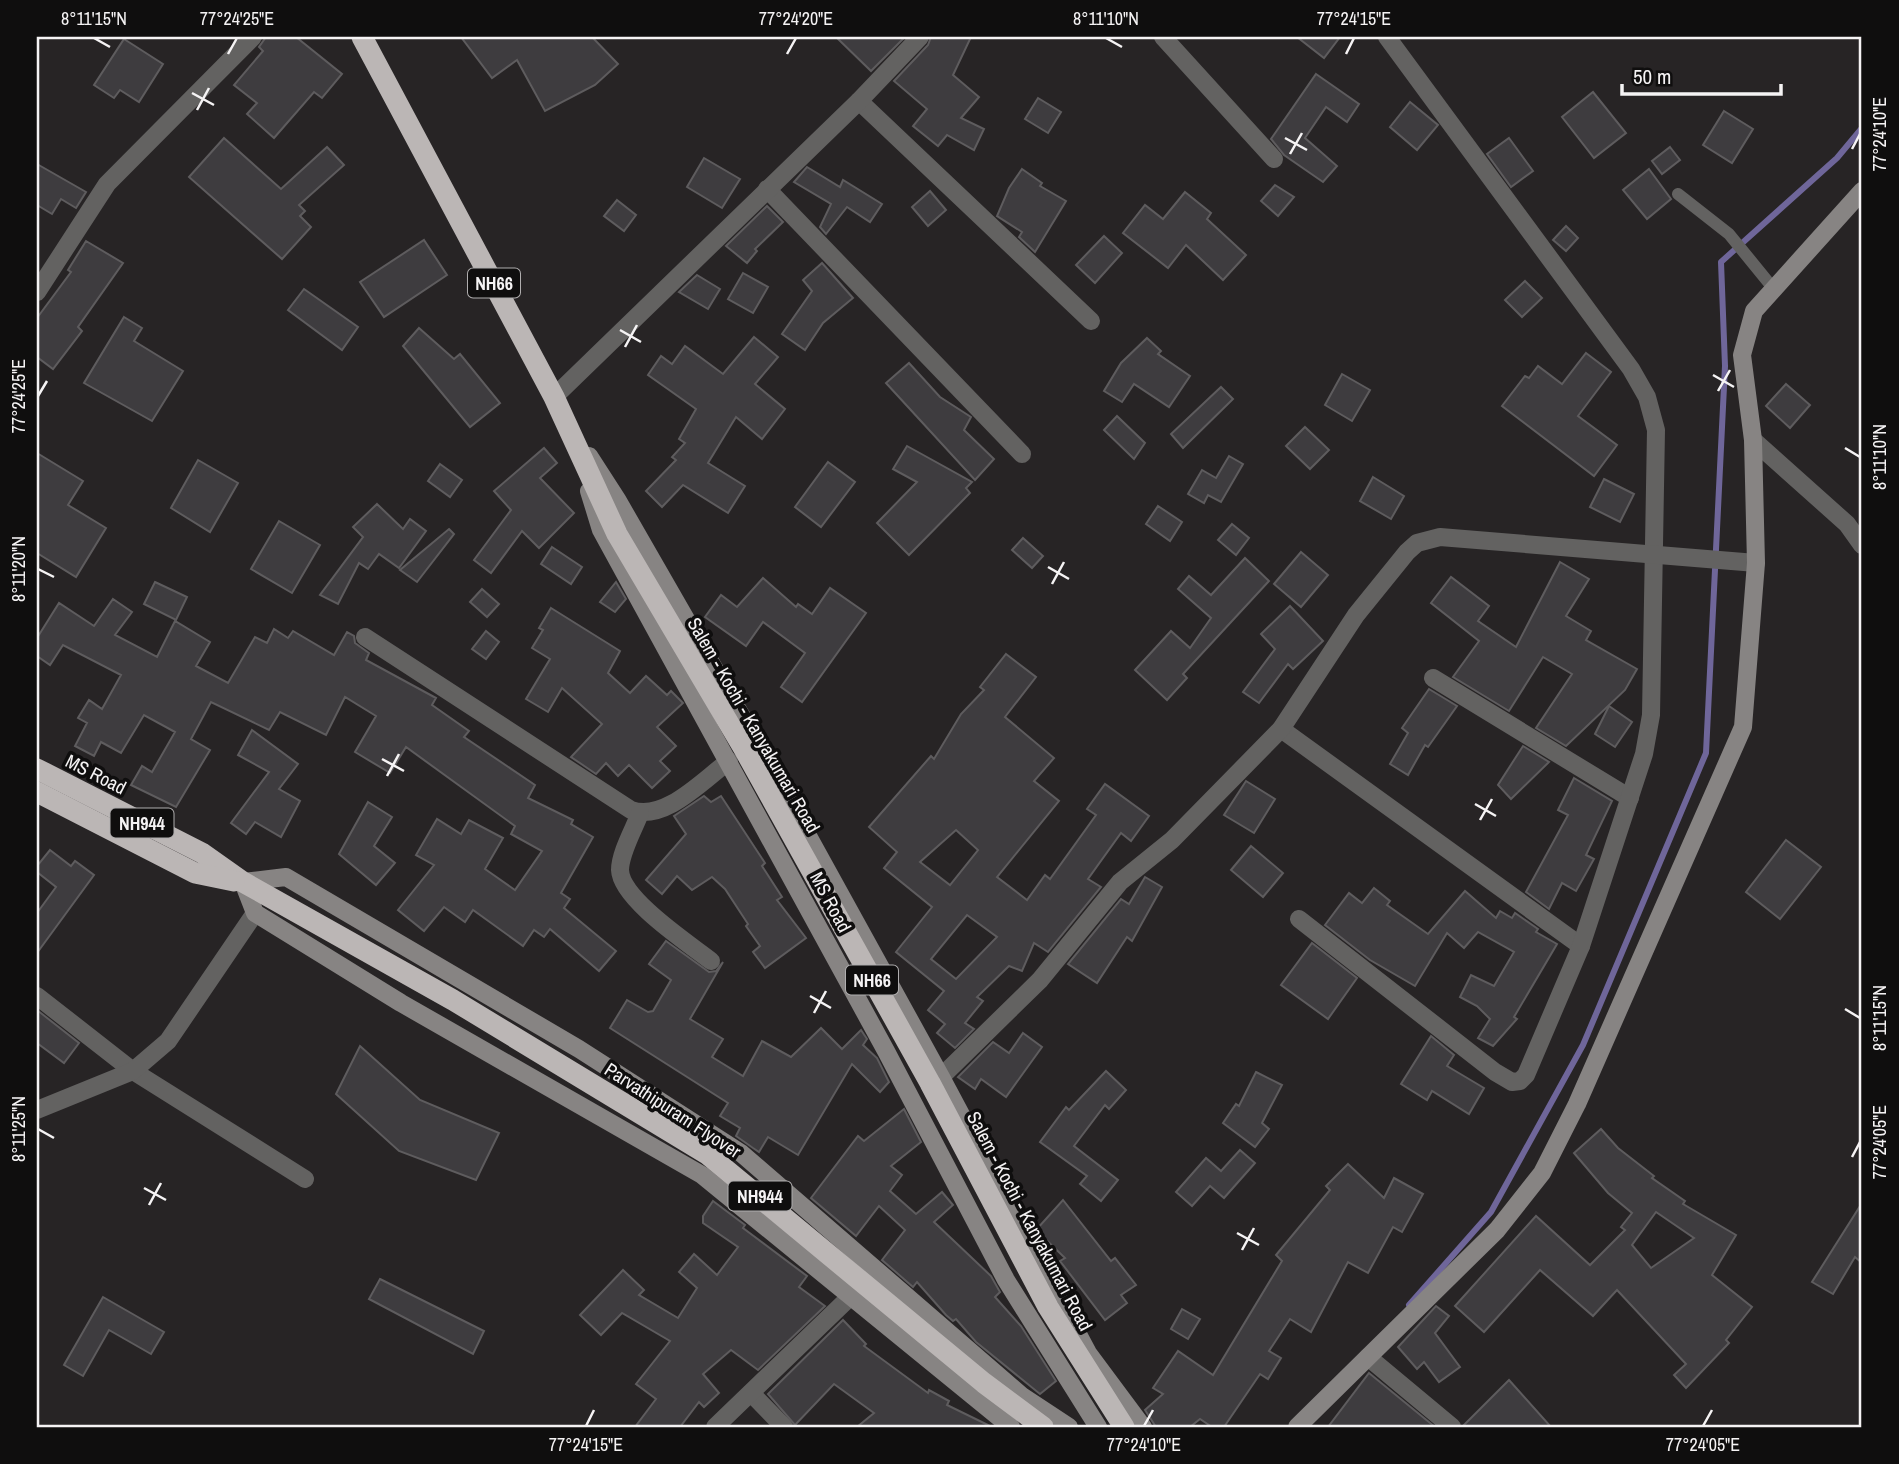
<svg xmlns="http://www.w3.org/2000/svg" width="1899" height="1464" font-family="'Archivo Narrow',sans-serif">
  <rect width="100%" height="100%" fill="#272425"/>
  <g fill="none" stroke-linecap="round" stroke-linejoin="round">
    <polyline stroke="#6f669a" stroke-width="6" points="1409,1305 1491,1212 1583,1045 1706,753 1725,366 1721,262 1837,158 1862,128"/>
  </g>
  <g fill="#3e3c3f" stroke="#5e5c5e" stroke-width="2" fill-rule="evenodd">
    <polygon points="266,37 296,37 342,74 322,98 314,92 274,138 247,114 257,103 234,85 263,51 259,47"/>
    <polygon points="461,37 592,37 618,64 595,85 545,111 517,60 492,78"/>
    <polygon points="836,37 905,37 871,71"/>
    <polygon points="931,37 971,37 953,75 979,97 961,118 984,129 974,150 947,135 938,146 913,126 927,109 894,81 928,45"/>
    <polygon points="1297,37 1340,37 1324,58"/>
    <polygon points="124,39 163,64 139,102 120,90 114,98 94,85"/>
    <polygon points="1316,74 1359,104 1347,122 1326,107 1305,138 1337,166 1323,182 1284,155 1271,139"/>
    <polygon points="1593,92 1626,133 1594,158 1562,117"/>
    <polygon points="1038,98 1061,112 1048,133 1025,119"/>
    <polygon points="1410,102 1438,125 1417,150 1390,127"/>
    <polygon points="1724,111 1753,129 1732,163 1703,145"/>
    <polygon points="224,138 281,189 327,147 344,165 299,205 305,211 300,216 311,227 282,259 189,177"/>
    <polygon points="1509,138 1533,171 1511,187 1487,154"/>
    <polygon points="1670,147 1680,160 1662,174 1652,161"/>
    <polygon points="704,158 740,179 722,208 687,187"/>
    <polygon points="37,164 86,192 76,208 61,199 52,214 37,205"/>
    <polygon points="807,167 840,187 843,180 882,204 870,222 847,207 826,234 820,227 831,204 794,182"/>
    <polygon points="1022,169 1042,183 1040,186 1066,201 1035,252 1019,237 1022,232 997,216 1009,188"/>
    <polygon points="1649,169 1671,199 1647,219 1623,190"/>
    <polygon points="1275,185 1294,197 1278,216 1261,201"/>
    <polygon points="930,191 946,210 928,226 912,207"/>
    <polygon points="1185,192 1211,213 1207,219 1246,255 1223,280 1186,245 1168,268 1123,233 1145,205 1163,219"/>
    <polygon points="617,200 636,215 624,231 604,216"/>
    <polygon points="767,206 783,222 755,249 757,251 747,263 726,246"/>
    <polygon points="1566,226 1578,238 1566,251 1553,240"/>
    <polygon points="1104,236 1122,253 1095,283 1076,265"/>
    <polygon points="424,240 447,275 384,317 360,282"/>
    <polygon points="86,241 123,263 78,327 82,331 53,369 37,357 37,318 71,272 68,270"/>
    <polygon points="822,263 853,298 823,323 805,350 782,334 812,291 803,280"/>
    <polygon points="743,273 768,287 753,313 728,299"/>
    <polygon points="697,275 720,289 708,309 679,292"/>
    <polygon points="1525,281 1542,298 1522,317 1505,300"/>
    <polygon points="304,289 358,327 342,350 288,310"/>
    <polygon points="124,317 142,328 134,341 183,371 152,421 84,383"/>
    <polygon points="419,328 454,359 460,354 500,403 470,427 403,346"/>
    <polygon points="754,337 778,357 755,384 785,409 762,439 736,417 708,463 745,486 728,513 683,485 662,507 646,491 676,460 672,457 685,443 679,439 696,409 648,375 661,356 672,364 685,346 723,374"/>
    <polygon points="1147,338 1161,351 1158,354 1190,376 1169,407 1134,384 1122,402 1104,391 1121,363"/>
    <polygon points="1586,353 1611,372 1578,416 1617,445 1594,476 1502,406 1525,376 1529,378 1538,366 1562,384"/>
    <polygon points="909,363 940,397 971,417 964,430 994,459 975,480 886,383"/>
    <polygon points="1342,374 1370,390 1352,421 1325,405"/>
    <polygon points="1786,384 1810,405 1790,428 1766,406"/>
    <polygon points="1221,387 1233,399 1183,448 1171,434"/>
    <polygon points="1117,416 1145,443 1134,459 1104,430"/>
    <polygon points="1305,427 1329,450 1310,469 1286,446"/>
    <polygon points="907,446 972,482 966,488 970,493 909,555 877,523 917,482 893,469"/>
    <polygon points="544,448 557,463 540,478 574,513 539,548 522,531 491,573 474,560 511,510 494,491"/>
    <polygon points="37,453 83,481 68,505 106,528 76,577 37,553"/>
    <polygon points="1229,456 1243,464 1221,502 1208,495 1204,503 1188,494 1202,470 1216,478"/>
    <polygon points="198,460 238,483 210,532 171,508"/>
    <polygon points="828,462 855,482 821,527 795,507"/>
    <polygon points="440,464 462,480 450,497 428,481"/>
    <polygon points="1373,477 1404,496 1391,519 1360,501"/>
    <polygon points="1604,479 1634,494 1620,522 1590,507"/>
    <polygon points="377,504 403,529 410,519 426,531 399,568 379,554 368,569 359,563 338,604 320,595 363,537 353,527"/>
    <polygon points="1158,506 1182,522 1170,541 1146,524"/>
    <polygon points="279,521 320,545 292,593 251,569"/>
    <polygon points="1232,524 1249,538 1236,555 1218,540"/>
    <polygon points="449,529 454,534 417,582 400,570"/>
    <polygon points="1023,538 1043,556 1032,568 1012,550"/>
    <polygon points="552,547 582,567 571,584 541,564"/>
    <polygon points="1301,552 1328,575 1301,607 1274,584"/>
    <polygon points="1245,558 1269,581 1183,674 1187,678 1167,700 1135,670 1171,631 1190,648 1211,618 1178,589 1189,576 1211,595"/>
    <polygon points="1560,562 1589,579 1566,616 1591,631 1586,640 1637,669 1625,690 1566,746 1536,728 1572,674 1543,657 1509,711 1453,677 1479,641 1431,603 1451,577 1489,606 1478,621 1516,647"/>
    <polygon points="763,578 796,607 798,604 812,614 830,588 866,613 802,702 781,687 805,653 763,622 746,646 705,617 721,595 737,607"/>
    <polygon points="155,582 187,597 176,620 144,604"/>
    <polygon points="616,582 626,599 615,612 600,602"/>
    <polygon points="482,589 499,604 487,617 470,602"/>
    <polygon points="113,599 132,612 115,635 157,657 175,621 210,642 196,666 228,683 255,637 267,643 274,629 288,638 293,631 334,655 347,632 354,636 355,643 369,653 366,660 436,698 432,705 469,731 464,737 535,785 528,798 573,820 571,824 593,837 561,893 570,899 564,908 616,951 599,971 550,929 544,937 534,930 523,946 473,910 465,922 444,907 424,931 398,910 434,865 416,855 437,819 461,834 469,820 503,838 485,869 515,890 542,851 511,834 515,826 406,747 390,773 355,752 376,716 345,697 326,735 280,712 269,730 211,702 191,739 210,750 176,807 131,785 142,766 152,772 175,732 144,715 121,753 101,742 94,756 75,746 87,723 78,718 89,700 102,709 121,675 63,645 50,665 37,656 37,638 59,603 94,626"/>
    <polygon points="1290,606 1323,641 1293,669 1288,664 1259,703 1243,692 1275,649 1261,634"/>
    <polygon points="551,608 620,651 608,673 630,693 646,676 667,695 671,691 683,703 657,727 676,746 660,761 670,771 652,788 629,765 618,776 606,763 596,774 571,757 602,724 562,688 548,712 526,699 550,659 532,648 543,630 539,628"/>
    <polygon points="486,631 499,642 486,659 472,649"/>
    <path d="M1006,654l30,23 -31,40 49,41 -20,23 25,20 -62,76 30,23 18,-25 5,4 46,-64 -9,-6 18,-25 44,32 -18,25 -10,-8 -33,46 13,8 -53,65 -14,-9 -12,28 -13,-5 -32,31 6,4 -18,22 9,6 -19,19 -18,-15 8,-9 -17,-14 16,-19 -48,-39 36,-45 -48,-39 13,-16 -28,-25 62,-71 3,3 27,-45 23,-24 -4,-3zM956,830l22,20 -28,35 -30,-23zM967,915l30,22 -41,42 -25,-20z"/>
    <polygon points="1429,689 1457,706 1428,747 1425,745 1408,775 1390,764 1408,733 1402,728"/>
    <polygon points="1609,706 1632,722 1615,747 1595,734"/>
    <polygon points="252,730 298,764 279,789 300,801 281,837 255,822 246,834 231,823 269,772 238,755"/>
    <polygon points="1523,746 1549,762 1511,799 1498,785"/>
    <polygon points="1574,778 1612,801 1586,855 1594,859 1576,891 1562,883 1549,909 1526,892 1568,815 1558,810"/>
    <polygon points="1246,781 1275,799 1254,833 1224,815"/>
    <polygon points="704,796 711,802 721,796 765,863 762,866 782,897 777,900 806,938 765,968 753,952 760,946 746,926 748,924 725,889 712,877 692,890 677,876 662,894 646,880 686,834 674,816"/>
    <polygon points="368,802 392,817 374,846 395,863 376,885 339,854"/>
    <polygon points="1786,840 1821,867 1780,919 1746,892"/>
    <polygon points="1251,846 1283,873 1263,897 1231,870"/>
    <polygon points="50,850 71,866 75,861 94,875 37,953 37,913 56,887 37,872 37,866"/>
    <polygon points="1145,877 1162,887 1132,941 1127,937 1097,983 1068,964 1121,899 1129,904"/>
    <polygon points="1374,888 1390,901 1387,905 1428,934 1465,891 1496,918 1500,911 1512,918 1515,913 1538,929 1536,932 1557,944 1514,1017 1517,1019 1493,1046 1478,1038 1490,1019 1477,1006 1460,997 1471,975 1494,986 1514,952 1478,932 1464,948 1447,933 1415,986 1370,960 1325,925 1349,893 1362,903"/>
    <polygon points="666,941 709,972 716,971 723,962 690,1019 723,1039 712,1057 743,1076 762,1041 791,1057 821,1028 842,1049 861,1030 867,1039 863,1045 877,1058 889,1082 880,1092 852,1064 798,1155 768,1137 759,1152 753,1148 736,1136 740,1128 720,1116 728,1103 610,1028 627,1000 648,1012 653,1011 671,980 649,964"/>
    <polygon points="1312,943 1357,978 1328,1019 1281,985"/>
    <polygon points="37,1010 79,1043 64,1063 37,1043"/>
    <polygon points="1023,1033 1042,1047 1006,1097 981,1079 975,1089 958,1077 993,1042 1009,1053"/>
    <polygon points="1431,1036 1454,1055 1447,1066 1484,1088 1469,1114 1432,1091 1427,1100 1401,1084"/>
    <polygon points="360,1046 420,1100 499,1133 476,1180 399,1151 336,1094"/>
    <polygon points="1106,1071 1126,1090 1109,1109 1105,1105 1074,1146 1118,1180 1101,1201 1080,1184 1087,1176 1040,1142 1066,1107 1069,1110"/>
    <polygon points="1256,1072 1282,1085 1262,1123 1269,1129 1255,1147 1223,1123 1236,1104 1239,1106"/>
    <polygon points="904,1109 921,1142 891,1166 902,1175 890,1191 916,1214 942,1192 953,1205 934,1222 991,1276 1000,1292 995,1297 1021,1326 1056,1381 1040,1394 976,1342 956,1319 953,1321 946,1315 917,1282 913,1287 882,1260 905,1230 879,1206 856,1236 811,1198 858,1136 864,1141"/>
    <path d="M1601,1129l17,19 36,28 -2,2 33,23 -2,3 53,31 -24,40 40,32 -26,33 3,3 -43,45 -12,-13 12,-11 -69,-74 -24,26 -53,-46 -56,62 -29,-26 81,-90 54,49 35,-35 -4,-3 11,-14 -24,-20 -34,-40zM1656,1212l38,26 -43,30 -19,-23z"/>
    <polygon points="1240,1150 1255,1163 1224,1198 1210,1186 1192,1206 1176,1192 1206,1158 1221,1171"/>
    <polygon points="1348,1164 1384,1198 1394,1178 1423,1194 1402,1232 1393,1227 1368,1273 1348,1262 1311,1332 1290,1319 1269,1351 1281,1358 1268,1379 1260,1374 1224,1427 1212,1427 1200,1419 1190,1427 1156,1427 1145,1410 1163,1394 1153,1388 1178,1351 1213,1375 1282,1261 1276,1255 1330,1190 1326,1186"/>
    <polygon points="1063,1200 1111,1261 1115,1258 1136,1285 1121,1295 1127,1303 1105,1320 1060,1261 1065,1258 1036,1230"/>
    <polygon points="713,1201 745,1225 743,1228 807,1276 799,1287 825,1306 758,1370 731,1350 703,1374 719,1393 704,1407 699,1402 680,1427 635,1427 656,1399 636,1384 670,1341 622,1313 601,1335 580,1315 623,1270 644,1290 639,1295 678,1318 697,1288 679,1272 694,1254 717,1275 738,1247 703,1223 703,1216"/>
    <polygon points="1862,1203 1862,1263 1855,1257 1833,1294 1812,1282"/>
    <polygon points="380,1279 484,1331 473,1354 369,1299"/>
    <polygon points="103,1297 164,1332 151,1354 109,1330 83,1376 64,1365"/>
    <polygon points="1436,1306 1449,1316 1435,1333 1460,1367 1439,1382 1424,1362 1417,1369 1398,1347"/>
    <polygon points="1182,1309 1200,1319 1188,1339 1171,1329"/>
    <polygon points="843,1320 866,1344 864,1346 928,1393 929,1390 949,1401 947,1405 992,1427 857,1427 874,1413 834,1384 795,1425 768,1394"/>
    <polygon points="1369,1373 1435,1427 1328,1427"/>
    <polygon points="1509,1380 1551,1427 1463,1427 1463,1426"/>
  </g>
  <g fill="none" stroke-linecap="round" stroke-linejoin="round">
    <polyline stroke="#636261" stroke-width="12" points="1678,194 1729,234 1773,288"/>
    <g stroke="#636261" stroke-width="18">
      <polyline points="1163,37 1274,159"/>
      <polyline points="859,101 1091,321"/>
      <polyline points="767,189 1022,454"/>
      <polyline points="37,292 107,184 253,37"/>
      <polyline points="554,397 859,101 920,37"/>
      <polyline points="1753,440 1847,524 1862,545"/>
      <path d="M365,637l266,173c34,12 72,-30 98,-49"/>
      <polyline points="1433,678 1630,798"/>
      <polyline points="1281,729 1581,946"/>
      <path d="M640,813c-6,16 -20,40 -20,57 1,29 68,73 91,91"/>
      <polyline points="1299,919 1495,1072 1512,1082 1520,1081 1526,1075 1581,946 1644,754 1651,715 1656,430 1647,397 1631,369 1387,37"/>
      <polyline points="37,996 133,1071 305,1179"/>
      <polyline points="941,1077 1040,980 1120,882 1172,840 1281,729 1356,615 1407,552 1417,543 1440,537 1756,563"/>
      <polyline points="37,1110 133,1071 168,1041 255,913"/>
      <polyline points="1368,1357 1452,1427"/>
      <polyline points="751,1393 784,1427"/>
      <polyline points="715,1427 850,1297"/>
    </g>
    <g stroke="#878483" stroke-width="18">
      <polyline points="589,456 618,501 749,729 941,1077 1088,1353 1143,1427"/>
      <polyline points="589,491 601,530 886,1051 1006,1280 1098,1427"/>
      <polyline points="1011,1427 702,1175 401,1003 255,913 243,882 286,877 579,1049 741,1153 1022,1396 1069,1427"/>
      <polyline points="1297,1427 1497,1230 1542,1173 1577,1104 1743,727 1756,563 1753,440 1742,355 1754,311 1862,191"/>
    </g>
    <g stroke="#bbb6b5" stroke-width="21">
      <polyline points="362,37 554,397 617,534 744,749 930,1083 1048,1307 1124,1427"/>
      <polyline points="37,769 202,853 243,882 453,1000 707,1154 984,1383 1043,1427"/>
      <polyline points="37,792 195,873 234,881"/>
    </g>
  </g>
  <path fill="none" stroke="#f5f3f4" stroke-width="2.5" d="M94,38l16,9M1106,38l16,9M228,54l9,-16M787,54l9,-16M1346,54l8,-16M192,93l22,12M197,110l12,-22M1285,138l22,12M1852,149l8,-15M1290,154l12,-21M620,330l21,12M625,347l12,-22M1713,375l21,12M1718,391l12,-21M38,396l9,-15M1845,448l15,9M1048,567l21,12M38,569l16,8M1052,584l12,-22M382,759l22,12M387,776l12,-22M1475,804l21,12M1480,820l12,-21M810,996l21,12M1845,1009l15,9M814,1013l12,-22M38,1129l16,9M1852,1157l8,-15M144,1188l22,12M149,1205l12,-22M1237,1233l22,12M1242,1250l12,-22M586,1426l8,-16M1144,1426l9,-16M1703,1426l9,-16"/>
  <g text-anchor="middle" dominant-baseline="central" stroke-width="7" stroke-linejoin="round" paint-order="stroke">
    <g fill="#0f0e0e" stroke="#b0aeaf" stroke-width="2">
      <rect x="468" y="268.5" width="52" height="29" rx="5"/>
      <rect x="110.5" y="808.5" width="63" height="29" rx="5"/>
      <rect x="846" y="965.5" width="52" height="29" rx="5"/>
      <rect x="728.5" y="1181.5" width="63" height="29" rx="5"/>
    </g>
    <g font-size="18" font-weight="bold" fill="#f5f3f4">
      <text x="494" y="283">NH66</text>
      <text x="142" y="823">NH944</text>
      <text x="872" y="980">NH66</text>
      <text x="760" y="1196">NH944</text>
    </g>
    <g font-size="19" fill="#f5f3f4" stroke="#0f0e0e">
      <text transform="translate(754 725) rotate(60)">Salem - Kochi - Kanyakumari Road</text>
      <text transform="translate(96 774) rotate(27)">MS Road</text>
      <text transform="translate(831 902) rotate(62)">MS Road</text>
      <text transform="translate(673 1110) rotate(33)">Parvathipuram Flyover</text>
      <text transform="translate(1030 1221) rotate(62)">Salem - Kochi - Kanyakumari Road</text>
    </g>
  </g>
  <rect width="1899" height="1464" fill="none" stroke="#0f0e0e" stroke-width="77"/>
  <path d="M1622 84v10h159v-10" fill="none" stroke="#f5f3f4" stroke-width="3.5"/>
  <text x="1633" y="84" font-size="21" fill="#f5f3f4" stroke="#0f0e0e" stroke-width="5" paint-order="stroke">50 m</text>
  <rect x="38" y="38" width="1822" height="1388" fill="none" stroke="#f5f3f4" stroke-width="2.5"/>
  <g font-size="18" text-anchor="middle" fill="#f5f3f4">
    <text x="94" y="25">8°11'15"N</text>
    <text x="237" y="25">77°24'25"E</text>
    <text x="796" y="25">77°24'20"E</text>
    <text x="1106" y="25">8°11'10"N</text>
    <text x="1354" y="25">77°24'15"E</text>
    <text transform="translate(1880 134) rotate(-90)" y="6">77°24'10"E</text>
    <text transform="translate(19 396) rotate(-90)" y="6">77°24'25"E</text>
    <text transform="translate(1880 457) rotate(-90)" y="6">8°11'10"N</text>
    <text transform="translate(19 569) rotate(-90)" y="6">8°11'20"N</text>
    <text transform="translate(1880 1018) rotate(-90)" y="6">8°11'15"N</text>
    <text transform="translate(19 1129) rotate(-90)" y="6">8°11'25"N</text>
    <text transform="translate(1880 1142) rotate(-90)" y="6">77°24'05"E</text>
    <text x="586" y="1451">77°24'15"E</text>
    <text x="1144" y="1451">77°24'10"E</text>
    <text x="1703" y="1451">77°24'05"E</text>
  </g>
</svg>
